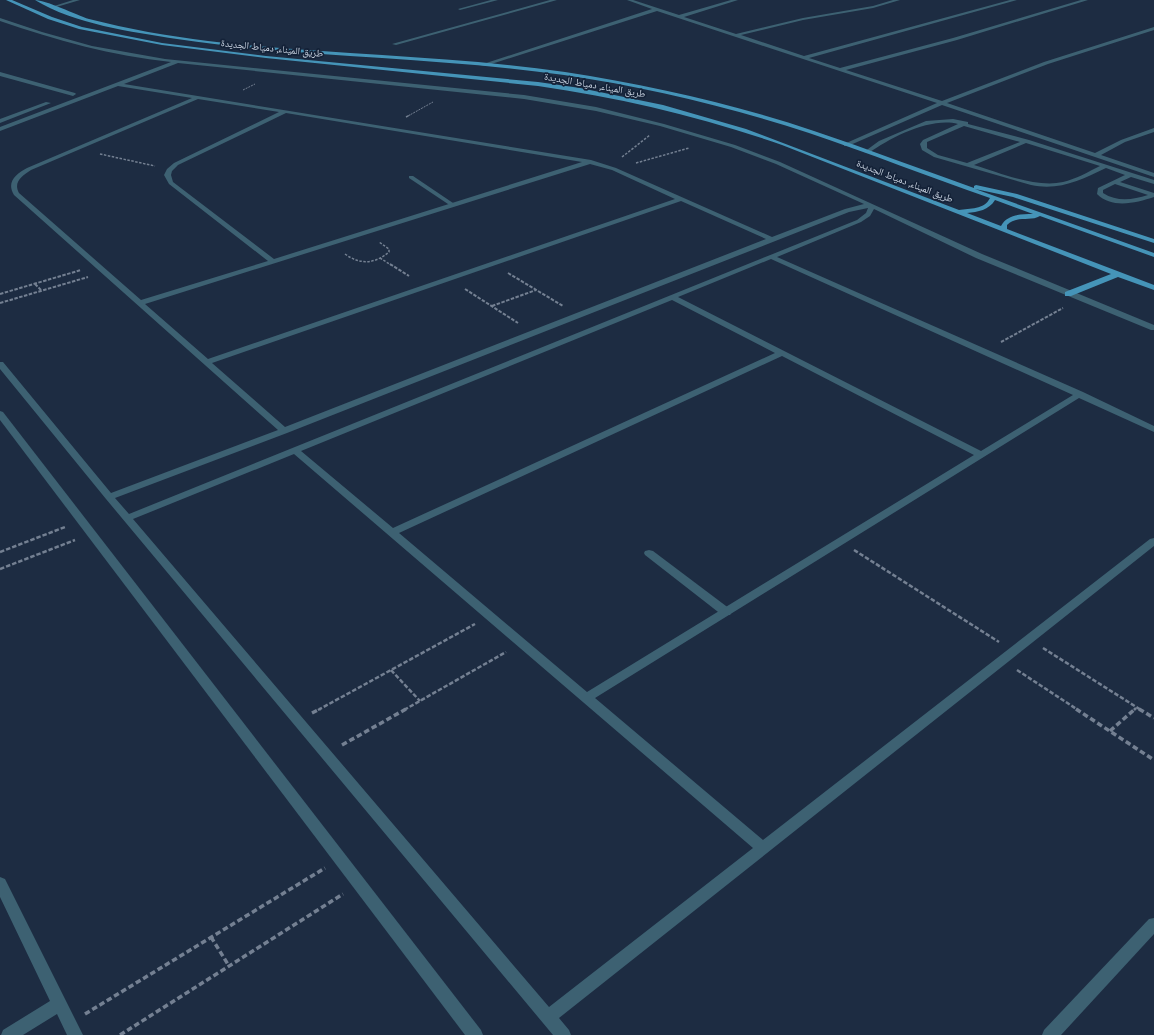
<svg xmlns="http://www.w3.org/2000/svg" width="1154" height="1035" font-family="'PT Sans','Noto Naskh Arabic',sans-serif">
  <rect width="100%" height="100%" fill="#1d2c42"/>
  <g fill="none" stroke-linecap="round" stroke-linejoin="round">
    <g stroke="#748092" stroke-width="1" stroke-dasharray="2 1" stroke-linecap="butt">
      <polyline points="243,90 255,84"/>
      <polyline points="408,116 433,102"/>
    </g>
    <g stroke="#748092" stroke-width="1.5" stroke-dasharray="2.5 1.5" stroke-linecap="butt">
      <polyline points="406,117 410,115"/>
      <polyline points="100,154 155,166"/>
      <polyline points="622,157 650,135"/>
      <polyline points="636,163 689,148"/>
      <path d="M345,254c15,11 30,10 44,-2v-3l-10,-7"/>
      <polyline points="380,258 391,265"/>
    </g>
    <g stroke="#748092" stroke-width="2" stroke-dasharray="3.5 1.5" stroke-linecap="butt">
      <polyline points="390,264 409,276"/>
      <polyline points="508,273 563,306"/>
      <polyline points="35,284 41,290"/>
      <polyline points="465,289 518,323"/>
      <polyline points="0,294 81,270"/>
      <polyline points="0,303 88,277"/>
      <polyline points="492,306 536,290"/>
      <polyline points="1001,342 1063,308"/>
    </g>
    <g stroke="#748092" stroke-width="2.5" stroke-dasharray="4.5 2" stroke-linecap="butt">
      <polyline points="854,550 999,642"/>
      <polyline points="0,552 65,527"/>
      <polyline points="0,569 75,540"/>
      <polyline points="1043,648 1141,710"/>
      <polyline points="391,670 420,701"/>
      <polyline points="1017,670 1078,710"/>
      <polyline points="318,710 475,624"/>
      <polyline points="404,710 506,652"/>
      <polyline points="1134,710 1136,708"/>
    </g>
    <g stroke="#748092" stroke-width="3.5" stroke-dasharray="5.5 3" stroke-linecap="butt">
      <polyline points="1076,709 1154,760"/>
      <polyline points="1139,709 1154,718"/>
      <polyline points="312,713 320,709"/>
      <polyline points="1110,731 1135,709"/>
      <polyline points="342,745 406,709"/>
      <polyline points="211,937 229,966"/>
      <polyline points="85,1014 325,868"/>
      <polyline points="120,1035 343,894"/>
    </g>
    <g fill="#3d6172" fill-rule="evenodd">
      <path d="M953,119l15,3v2l61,16 125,40v4l-23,-7 -11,5 34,11v4c-18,6 -42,12 -57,-3l1,-6 27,-13 -19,-7c-25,12 -47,23 -75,17l-97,-28 -12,-7 -2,-6 3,-4 35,-16c-27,-7 -67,13 -89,29l-5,-1 15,-11 47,-20zM964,126l56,16 -53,21 -29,-8 -11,-7v-6zM1026,143l74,23c-12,6 -24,13 -37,16 -27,6 -63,-9 -89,-17zM1115,184l33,11c-16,5 -31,7 -45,-2v-3z"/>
      <polygon points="409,176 413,176 456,205 451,206 409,178"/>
      <polygon points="649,550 653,551 730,609 732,612 730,615 722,615 645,555 644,553 645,551"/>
    </g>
    <g fill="#3d6172" fill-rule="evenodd">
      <polygon points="73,0 80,0 53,8 51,7"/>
      <polygon points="491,0 498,0 460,10 458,9"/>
      <polygon points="550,0 557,0 396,45 392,44"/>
      <polygon points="627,0 633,0 679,15 731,0 738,0 684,17 736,34 803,18 873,6 893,0 900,0 873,8 803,20 741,35 804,56 1010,0 1017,0 809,58 840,68 953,38 1081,0 1088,0 957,40 846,70 942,101 1044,62 1154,27 1154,30 1048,64 947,103 1095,153 1121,140 1154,128 1154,132 1125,142 1101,155 1154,173 1154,177 942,105 848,146 844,146 844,144 937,103 657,11 485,66 480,65 652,9"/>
      <path d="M0,18l42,14 50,14 73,13 359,36 72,12 68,17 71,21 45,17 202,92 172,71v5h-3l-175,-72 -102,-49 -4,7 -9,6 -84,35 306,135 71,34v6l-75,-34 -484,300 168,142 387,-301 4,-1v8l-595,472 10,12 2,5h-18l-447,-536 -106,-130v-7h3l108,131 167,-63 -264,-235c-8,-13 2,-21 13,-27l165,-70 -74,-12 -118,45v-4l171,-65c-58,-6 -116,-22 -171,-41zM178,63l346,36 72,12 64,15 71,21 45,17 88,40 -19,5 -73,28 -156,-69 -25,-8 -467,-76zM198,99l81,13 -105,51 -7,6 -3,6 5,9 99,77 -127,39 -122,-107c-6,-11 3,-17 12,-23zM286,113l296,49 -308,97 -101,-77 -2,-7 1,-4 6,-6zM590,164l22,6 63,29 -467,160 -63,-55zM681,201l85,38 -481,188 -73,-64zM868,208l-2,5 -9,7 -728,294 -14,-16 172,-65 562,-221zM771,259l302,136 -92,56 -303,-154zM672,300l103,53 -382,175 -92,-77zM782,356l192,99 -387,237 -188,-159zM294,454l459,394 -204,159 -416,-488z"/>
      <polygon points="0,72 75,93 76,94 73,96 0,76"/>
      <polygon points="46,102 51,103 0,123 0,119"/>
      <polygon points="0,411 3,412 481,1030 483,1035 465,1035 0,420"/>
      <polygon points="0,877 5,879 83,1035 67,1035 57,1014 23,1035 1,1035 3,1030 50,1001 0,897"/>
      <polygon points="1154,918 1154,934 1061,1035 1042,1035 1044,1030 1149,919"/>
    </g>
    <path fill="#4594b8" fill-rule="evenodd" d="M6,0h6l40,17 30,10 80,16 104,13 272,26 42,6 83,17 83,24 213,81c11,-2 25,0 31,-12 -61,-21 -121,-45 -181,-65 -80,-26 -162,-46 -245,-58 -128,-18 -259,-17 -387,-36 -45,-7 -103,-15 -142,-39 11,0 41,15 54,19 39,10 79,17 119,22 119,14 239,14 357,31 84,13 169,32 249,59 54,18 106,38 160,57v-2l2,-1 41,9 137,45v4l-141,-46 -38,-8 179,64v4l-114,-41c-10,6 -23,-1 -33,9v4l147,56v5l-36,-13 -47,19h-6v-4l46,-18 -329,-129c-80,-28 -161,-47 -244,-59l-272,-28 -104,-13 -83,-16 -31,-10zM995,200l38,14c-11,0 -26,0 -32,12l-34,-13c11,-1 22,-3 28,-13z"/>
  </g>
  <g text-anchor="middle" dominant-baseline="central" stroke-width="3.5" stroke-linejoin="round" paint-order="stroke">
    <g font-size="10" fill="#cdd7e5" stroke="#142238">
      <text transform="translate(272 48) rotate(6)">طريق الميناء, دمياط الجديدة</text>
      <text transform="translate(595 85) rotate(10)">طريق الميناء, دمياط الجديدة</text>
      <text transform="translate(905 181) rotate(21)">طريق الميناء, دمياط الجديدة</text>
    </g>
  </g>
</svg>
